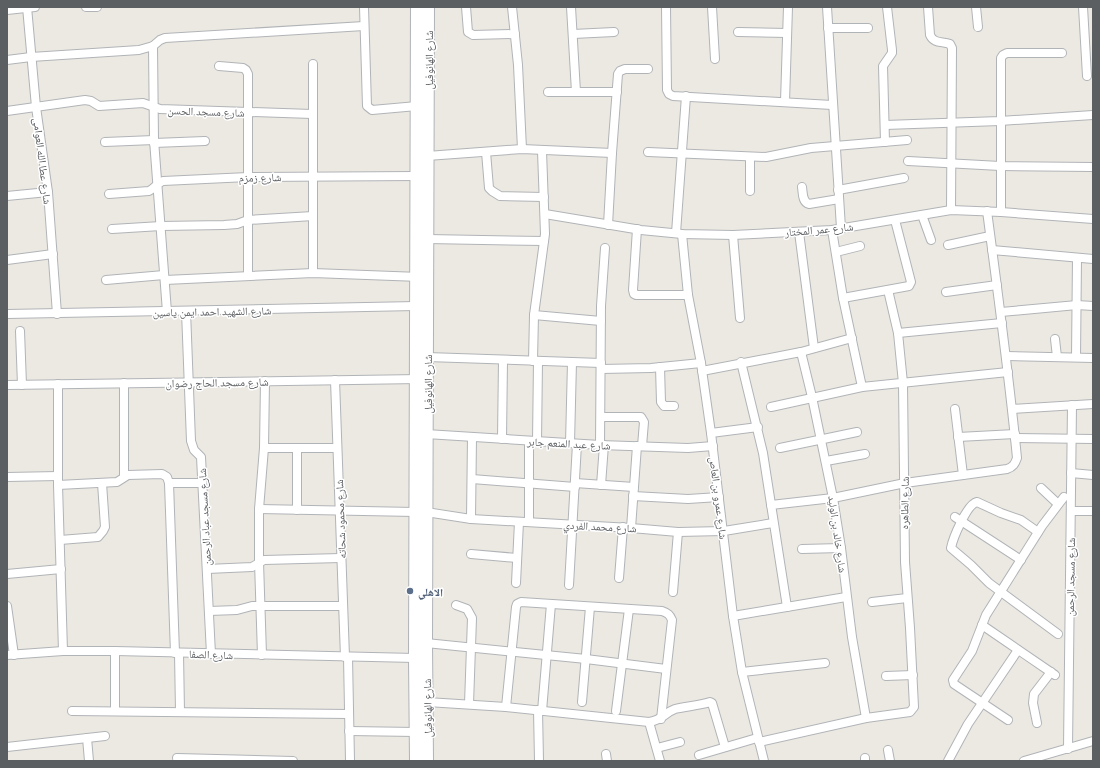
<svg xmlns="http://www.w3.org/2000/svg" width="1100" height="768" font-family="Lato,'Noto Naskh Arabic',sans-serif">
  <rect width="100%" height="100%" fill="#ece9e3"/>
  <g fill="none" stroke-linecap="round" stroke-linejoin="round">
    <g stroke="#b1b4b7" stroke-width="10">
      <g id="street">
        <polyline points="27,7 36,107 48,192 57,314"/>
        <polyline points="86,7 97,7"/>
        <polyline points="364,7 367,106 372,110 417,106"/>
        <polyline points="466,7 468,32 473,35 515,34"/>
        <polyline points="512,7 518,65 522,149"/>
        <polyline points="571,7 576,92"/>
        <polyline points="666,7 667,90 669,94 673,96 832,105"/>
        <polyline points="712,7 715,59"/>
        <polyline points="827,7 841,228"/>
        <path d="M928,7l2,28c4,9 12,6 20,9l2,4 -1,162"/>
        <polyline points="976,7 978,27"/>
        <polyline points="1083,7 1087,76"/>
        <polyline points="7,10 35,7"/>
        <polyline points="828,28 868,28"/>
        <polyline points="738,32 787,33"/>
        <polyline points="573,34 614,32"/>
        <polyline points="153,46 154,140 167,312"/>
        <polyline points="7,60 31,57 139,50 153,46 160,40 165,38 364,26"/>
        <polyline points="313,64 313,273"/>
        <polyline points="219,66 243,68 246,70 248,74 248,276"/>
        <polyline points="548,92 617,92"/>
        <polyline points="785,102 788,7"/>
        <polyline points="7,111 85,100 91,101 99,106 143,103 160,109 312,114"/>
        <polyline points="885,125 1000,121 1093,115"/>
        <polyline points="105,142 154,140"/>
        <polyline points="885,142 883,66 892,53 892,50 887,7"/>
        <polyline points="154,143 205,141"/>
        <polyline points="486,152 489,188 492,191 500,196 544,197"/>
        <polyline points="648,152 766,157 811,148 907,140"/>
        <polyline points="427,156 522,149 612,153"/>
        <polyline points="750,157 750,191"/>
        <polyline points="908,161 1000,166 1093,167"/>
        <path d="M802,187c1,6 0,15 7,17l30,-5"/>
        <polyline points="838,190 904,178"/>
        <path d="M109,194l40,-3c6,-3 8,-8 14,-10l85,-4 169,-1"/>
        <polyline points="7,196 48,192"/>
        <polyline points="1001,212 1001,58 1003,55 1007,53 1062,53"/>
        <polyline points="545,214 641,230 682,234 733,235 832,230 951,210 1001,212 1093,219"/>
        <polyline points="922,215 931,240"/>
        <polyline points="608,225 612,153 618,74 620,71 625,69 648,69"/>
        <polyline points="112,229 161,226 224,225 237,224 248,220 313,216"/>
        <polyline points="637,229 633,290 634,294 636,295 688,295"/>
        <polyline points="832,230 843,298 862,387"/>
        <polyline points="799,232 814,348"/>
        <polyline points="676,233 686,96"/>
        <polyline points="682,234 688,295 701,363 711,433 733,616 742,672 764,761"/>
        <polyline points="733,235 740,318"/>
        <polyline points="427,239 544,241"/>
        <polyline points="948,245 990,236"/>
        <polyline points="992,250 1093,259"/>
        <polyline points="836,252 860,246"/>
        <polyline points="7,260 53,254"/>
        <polyline points="106,280 164,275"/>
        <polyline points="165,280 313,273 420,277"/>
        <polyline points="946,292 997,285"/>
        <polyline points="843,298 909,286 911,282 895,220"/>
        <polyline points="186,311 191,441 194,450 201,457 211,654"/>
        <polyline points="1001,312 1077,305 1093,306"/>
        <polyline points="7,314 416,306"/>
        <polyline points="534,315 601,321"/>
        <polyline points="20,331 22,385"/>
        <polyline points="898,333 1002,323"/>
        <polyline points="1055,339 1057,357"/>
        <polyline points="801,352 812,397 833,498 841,548 852,637 866,718"/>
        <polyline points="1006,356 1093,358"/>
        <polyline points="427,357 601,363"/>
        <polyline points="1076,357 1077,258"/>
        <polyline points="533,361 534,315 545,234 542,151"/>
        <polyline points="741,362 763,453 787,607"/>
        <polyline points="660,367 661,402 664,406 674,406"/>
        <polyline points="601,369 651,368 701,363"/>
        <polyline points="702,371 801,352 852,338"/>
        <polyline points="335,380 345,657"/>
        <polyline points="58,384 58,485 63,651"/>
        <polyline points="7,385 420,379"/>
        <polyline points="771,407 862,387 1008,372"/>
        <polyline points="955,409 963,475"/>
        <polyline points="1012,409 1093,404"/>
        <polyline points="601,417 641,417 644,422 642,446"/>
        <polyline points="711,433 758,427"/>
        <polyline points="426,434 600,445 688,448 713,446"/>
        <polyline points="958,437 1015,434"/>
        <polyline points="1015,438 1093,439"/>
        <polyline points="502,439 503,360"/>
        <polyline points="537,442 538,361"/>
        <polyline points="570,443 572,362"/>
        <polyline points="600,445 601,306 605,248"/>
        <polyline points="264,448 337,448"/>
        <polyline points="297,448 297,510"/>
        <polyline points="780,448 857,432"/>
        <polyline points="826,461 865,454"/>
        <polyline points="1071,473 1093,475"/>
        <polyline points="124,476 124,383"/>
        <polyline points="7,477 58,476"/>
        <polyline points="472,479 575,487"/>
        <polyline points="169,483 202,483"/>
        <polyline points="575,483 634,487"/>
        <polyline points="58,485 117,482 128,475 162,474 167,477 169,483 175,653"/>
        <polyline points="601,485 604,445"/>
        <polyline points="1041,488 1058,504"/>
        <polyline points="633,496 688,499 719,497"/>
        <path d="M771,505l62,-7 72,-15 102,-14c6,-2 8,-5 10,-11 -8,-83 -19,-165 -30,-247"/>
        <polyline points="259,509 415,512"/>
        <polyline points="1071,511 1093,511"/>
        <polyline points="426,512 471,519 631,528 678,532 724,531 773,523"/>
        <polyline points="955,517 1021,560"/>
        <polyline points="471,519 472,437"/>
        <polyline points="529,522 529,441"/>
        <polyline points="631,528 637,446"/>
        <path d="M1038,532l-17,-12 -20,-7 -24,-11c-10,2 -24,36 -26,46l20,17 18,18 69,51"/>
        <polyline points="60,540 98,537 103,531 105,527 102,483"/>
        <polyline points="802,549 841,548"/>
        <polyline points="471,554 517,558"/>
        <polyline points="207,569 252,567 264,560 341,558"/>
        <polyline points="7,574 61,569"/>
        <polyline points="619,578 623,527"/>
        <polyline points="516,583 519,522"/>
        <polyline points="569,585 577,444"/>
        <polyline points="673,592 678,532"/>
        <polyline points="872,602 907,598"/>
        <polyline points="456,605 467,609 472,618 469,704"/>
        <polyline points="7,606 14,655"/>
        <polyline points="209,611 237,610 252,606 343,606"/>
        <polyline points="733,616 846,597"/>
        <polyline points="982,625 1055,675"/>
        <polyline points="426,643 586,659 666,669"/>
        <polyline points="115,651 115,711"/>
        <polyline points="179,653 180,712"/>
        <polyline points="7,655 63,651 115,651 415,658"/>
        <polyline points="262,655 259,562 259,509 264,448 265,381"/>
        <polyline points="348,657 350,761"/>
        <polyline points="742,672 825,663"/>
        <polyline points="886,676 913,675"/>
        <path d="M427,702l79,5 143,15c14,-2 15,-9 26,-13 11,-3 23,-3 35,-7l2,1 13,44"/>
        <polyline points="582,702 590,607"/>
        <path d="M506,707l10,-100 1,-3 4,-2 141,9c6,2 8,4 10,9l-11,99"/>
        <polyline points="538,710 539,761"/>
        <polyline points="72,711 349,714"/>
        <polyline points="542,711 551,604"/>
        <polyline points="616,711 629,609"/>
        <polyline points="1008,720 954,684 953,680 972,651 986,615 1042,526 1064,497"/>
        <polyline points="649,722 660,761"/>
        <polyline points="1037,723 1033,703 1034,694 1051,672"/>
        <polyline points="349,731 416,732"/>
        <polyline points="87,738 89,761"/>
        <polyline points="759,742 866,718 910,712 914,707 910,628 905,562 903,383 898,333 888,290"/>
        <polyline points="7,747 105,736"/>
        <polyline points="657,748 680,742"/>
        <polyline points="1068,749 1072,405"/>
        <polyline points="888,750 890,761"/>
        <polyline points="606,754 607,761"/>
        <polyline points="699,755 757,738"/>
        <polyline points="177,758 293,761"/>
        <polyline points="865,758 865,761"/>
        <polyline points="948,761 968,724 1018,650"/>
        <polyline points="1024,761 1093,741"/>
      </g>
    </g>
    <g stroke="#b0b3b7" stroke-width="14">
      <g id="secondary">
        <polyline points="416,761 415,658 417,7"/>
        <polyline points="427,761 426,643 428,7"/>
      </g>
    </g>
    <use href="#street" stroke="#fff" stroke-width="8"/>
    <use href="#secondary" stroke="#fff" stroke-width="12"/>
  </g>
  <circle fill="#5c6f8a" stroke="#fff" stroke-width="1.5" cx="410" cy="591" r="4"/>
  <g text-anchor="middle" dominant-baseline="central" stroke-width="3" stroke-linejoin="round" paint-order="stroke">
    <g font-size="11" fill="#5c5f62" stroke="#fff">
      <text transform="translate(428 60) rotate(-90)">شارع الهانوفيل</text>
      <text transform="translate(206 111) rotate(2)">شارع مسجد الحسن</text>
      <text transform="translate(43 161) rotate(83)">شارع عطا الله العوامى</text>
      <text transform="translate(260 177) rotate(-1)">شارع زمزم</text>
      <text transform="translate(819 229) rotate(-5)">شارع عمر المختار</text>
      <text transform="translate(212 311) rotate(-1)">شارع الشهيد احمد ايمن ياسين</text>
      <text transform="translate(217 382) rotate(-1)">شارع مسجد الحاج رضوان</text>
      <text transform="translate(427 384) rotate(-90)">شارع الهانوفيل</text>
      <text transform="translate(569 443) rotate(3)">شارع عبد المنعم جابر</text>
      <text transform="translate(719 498) rotate(83)">شارع عمرو بن العاص</text>
      <text transform="translate(904 503) rotate(-89)">شارع الطاهره</text>
      <text transform="translate(204 517) rotate(-93)">شارع مسجد عباد الرحمن</text>
      <text transform="translate(340 519) rotate(-92)">شارع محمود شحاته</text>
      <text transform="translate(600 526) rotate(3)">شارع محمد الفردي</text>
      <text transform="translate(838 534) rotate(82)">شارع خالد بن الوليد</text>
      <text transform="translate(1070 577) rotate(-89)">شارع مسجد الرحمن</text>
      <text transform="translate(211 654) rotate(2)">شارع الصفا</text>
      <text transform="translate(427 708) rotate(-91)">شارع الهانوفيل</text>
    </g>
    <g font-size="11" font-weight="bold" fill="#4e5e75" stroke="#fff" text-anchor="start">
      <text x="418" y="591">الاهلي</text>
    </g>
  </g>
  <rect width="1100" height="768" fill="none" stroke="#5c5f62" stroke-width="16"/>
</svg>
